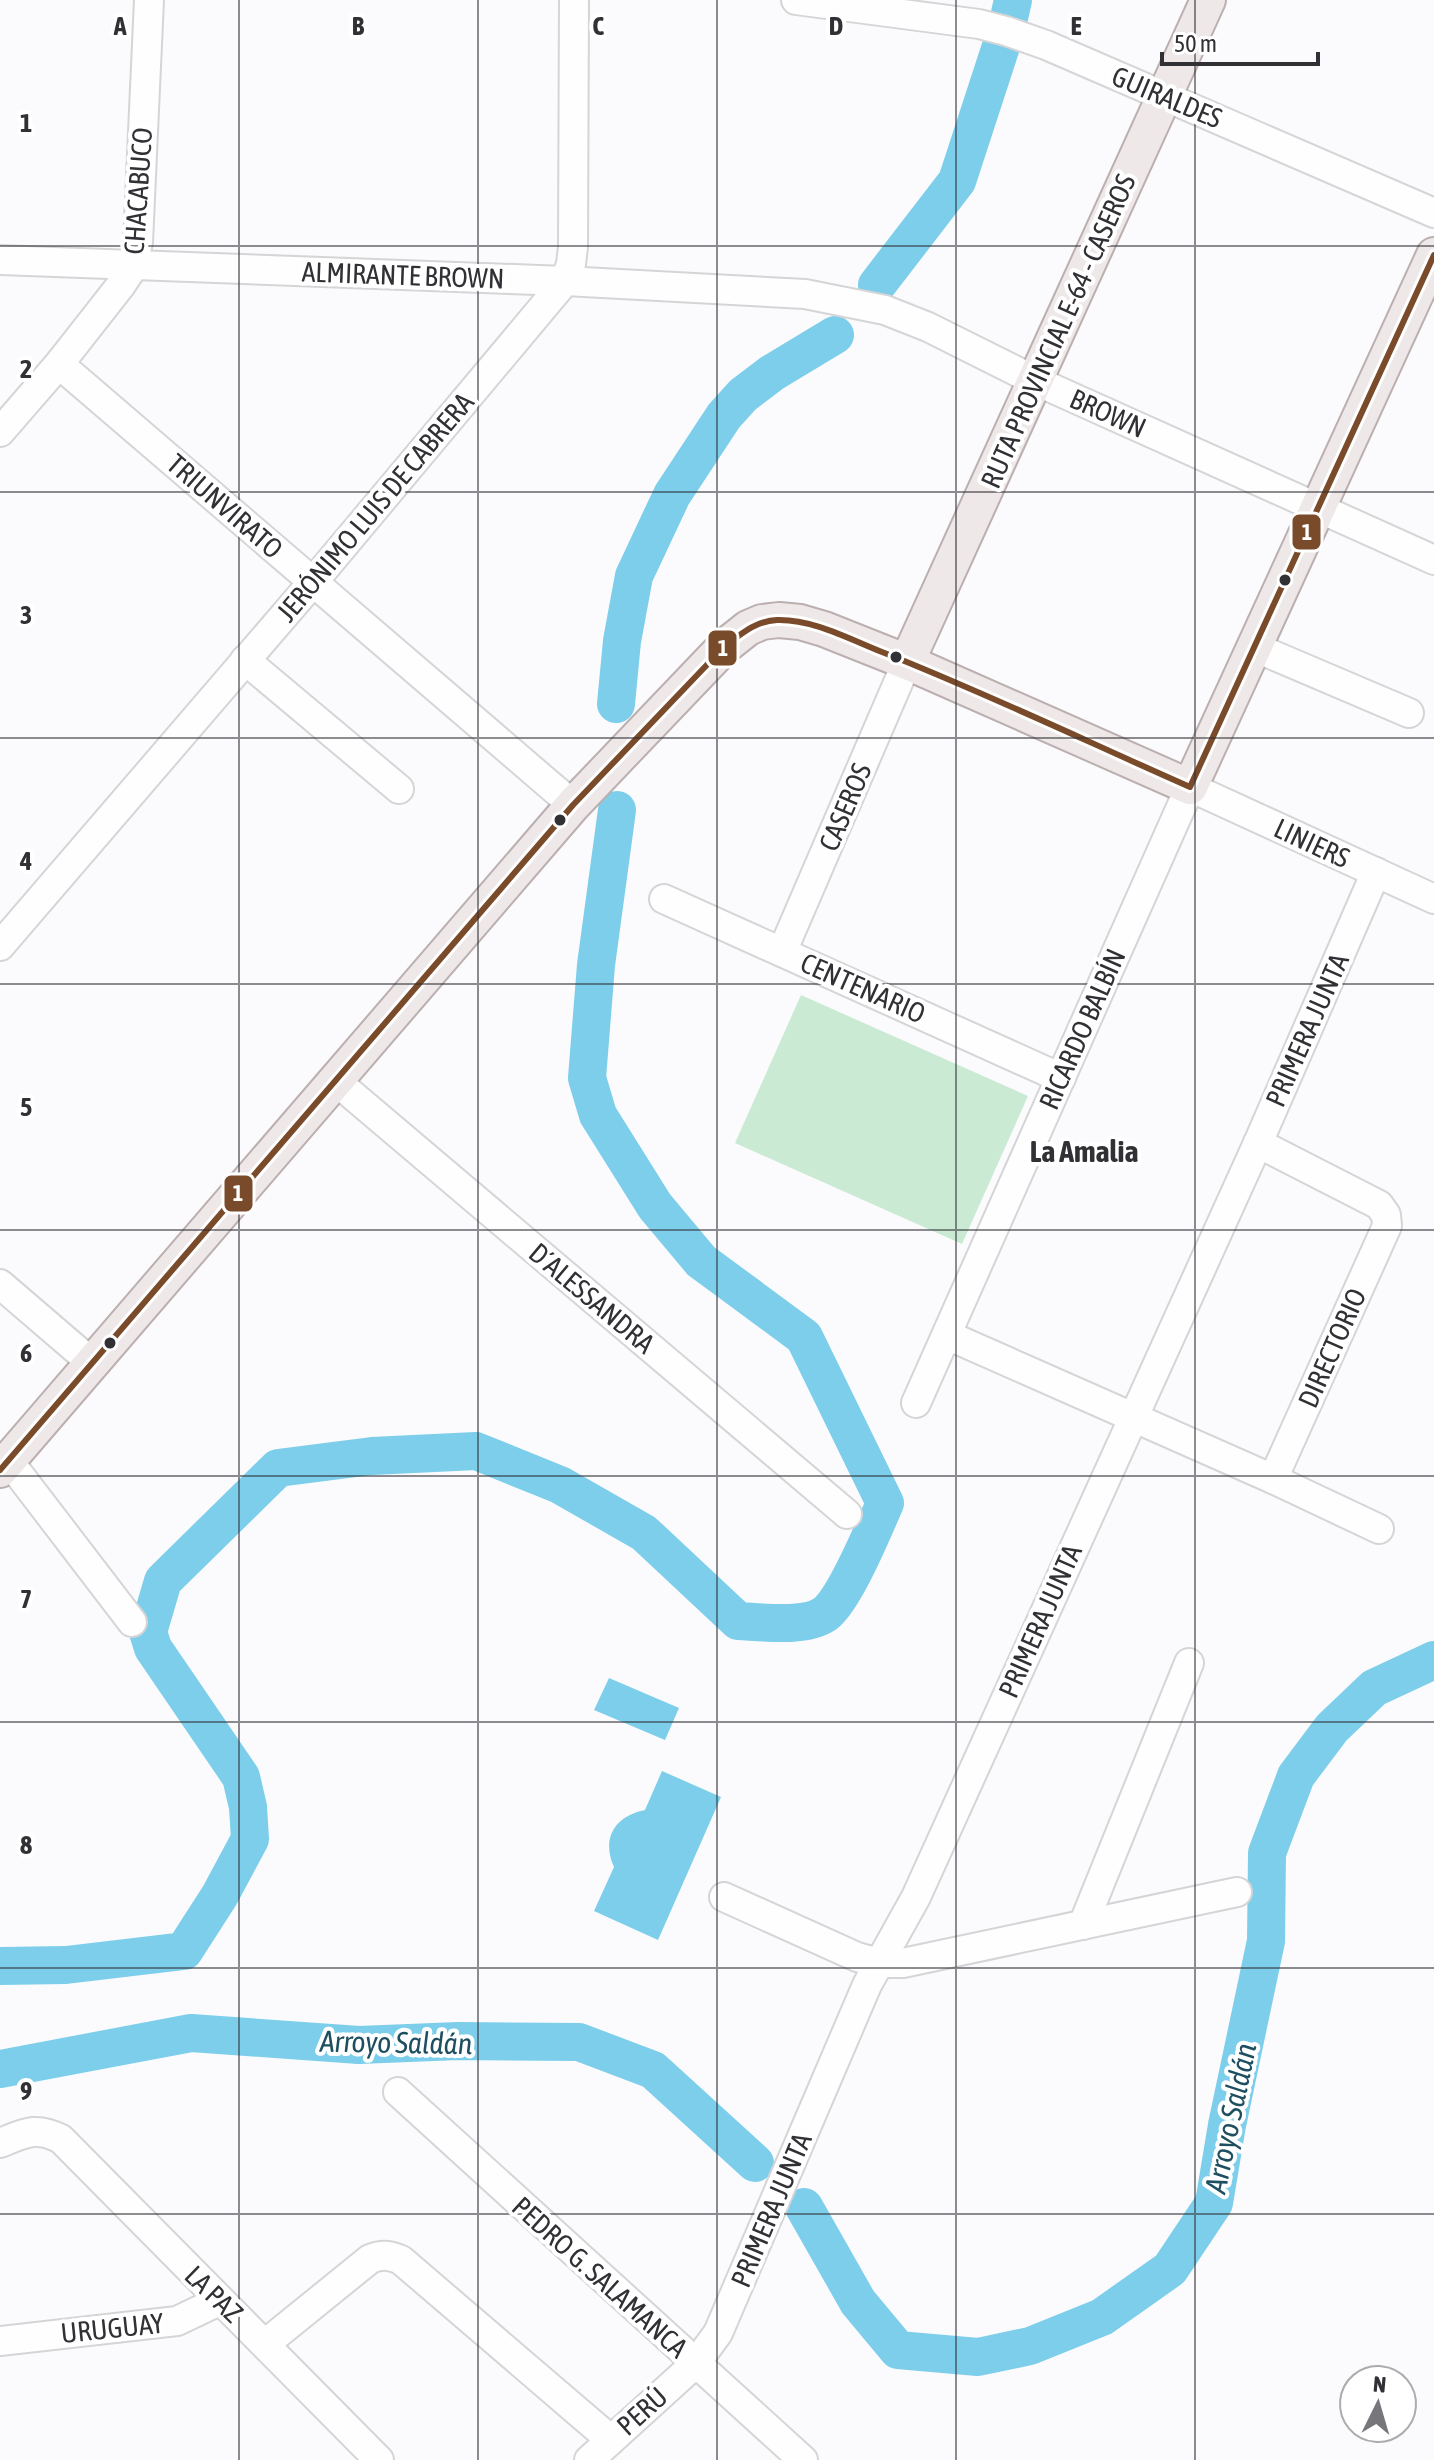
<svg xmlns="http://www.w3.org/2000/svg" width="1434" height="2460" font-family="'Asap Condensed',sans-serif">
  <rect width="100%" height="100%" fill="#fbfbfd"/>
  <polygon fill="#cbead4" points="801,995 1028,1096 962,1244 735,1143"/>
  <g fill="#7cceeb">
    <polygon points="609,1678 679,1708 665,1740 594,1710"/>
    <path d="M662,1771l59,26 -63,143 -64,-29 20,-44c-13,-29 1,-51 31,-57z"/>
  </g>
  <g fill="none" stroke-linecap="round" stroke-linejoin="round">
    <g stroke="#7cceeb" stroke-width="38">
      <polyline points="877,285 957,181 1006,31 1013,0"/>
      <polyline points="616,704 622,641 634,576 672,495 724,416 743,395 772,373 835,335"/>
      <path d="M0,1966l66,-1 118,-14 36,-56 30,-56 -2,-32 -7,-30 -88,-129 -5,-16 15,-51 115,-113 94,-12 104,-5 84,34 84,48 94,88c23,1 67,7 87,-7 20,-15 49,-86 60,-111l-81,-166 -103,-76 -46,-55 -57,-91 -11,-37 9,-113 21,-155"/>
      <polyline points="0,2069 191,2033 359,2045 458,2041 579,2042 653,2070 755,2163"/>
      <polyline points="804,2207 858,2302 898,2350 978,2357 1030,2346 1102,2317 1170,2269 1214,2203 1227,2125 1266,1941 1267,1853 1296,1776 1332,1728 1374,1688 1434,1660"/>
    </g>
    <g stroke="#d5d5d7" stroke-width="32">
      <g id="minor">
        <polyline points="796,0 979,24 1006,31 1046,45 1434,213"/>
        <polyline points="0,260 565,281 805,294 885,310 928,327 1036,381 1434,560"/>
        <polyline points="59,364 573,805"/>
        <polyline points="0,432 59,364 121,285 133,267 138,242 149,0"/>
        <polyline points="1254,647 1409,713"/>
        <polyline points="245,660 399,789"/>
        <polyline points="664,899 1061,1078"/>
        <polyline points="0,946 313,582 565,281 571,264 573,247 574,0"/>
        <polyline points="782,952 907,662"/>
        <polyline points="337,1082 847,1514"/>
        <polyline points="1258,1143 1379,1205 1386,1215 1387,1226 1273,1479"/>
        <polyline points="0,1284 92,1363"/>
        <polyline points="947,1335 1273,1479 1379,1529"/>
        <polyline points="916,1403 1190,787 1434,899"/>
        <polyline points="8,1460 132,1622"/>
        <polyline points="724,1897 857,1957 879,1963 903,1963 1237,1892"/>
        <polyline points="1083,1925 1189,1663"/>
        <polyline points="398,2092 803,2460"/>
        <path d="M0,2143c25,-10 36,-17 61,-4l318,321"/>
        <polyline points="0,2341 177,2321 219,2301"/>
        <path d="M265,2344l105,-85c12,-5 19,-4 31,1l210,180"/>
        <polyline points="589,2460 696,2363 718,2333 867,1985 916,1897 1258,1143 1376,872"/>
      </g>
    </g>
    <g stroke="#bbafaf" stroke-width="38">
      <g id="major">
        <polyline points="907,662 1208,0"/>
        <polyline points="0,1470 573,805 724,647 748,628 762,622 779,620 800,622 824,629 907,662 1190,787 1434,255"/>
      </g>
    </g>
    <use href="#minor" stroke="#fefeff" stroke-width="28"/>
    <use href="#major" stroke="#efe8e8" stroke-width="34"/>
    <g stroke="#fff" stroke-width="12">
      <path id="bus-1" d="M0,1470l573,-665 151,-158c17,-13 31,-26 53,-27 36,-1 72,19 105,32 104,41 206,90 308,135l244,-532"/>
    </g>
    <use href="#bus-1" stroke="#7a4b2a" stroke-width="6"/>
  </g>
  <path fill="none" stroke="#303035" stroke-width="2" stroke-opacity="0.55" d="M239,0v2460M478,0v2460M717,0v2460M956,0v2460M1195,0v2460M0,246h1434M0,492h1434M0,738h1434M0,984h1434M0,1230h1434M0,1476h1434M0,1722h1434M0,1968h1434M0,2214h1434"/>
  <g fill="#303035" stroke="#fff" stroke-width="3">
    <circle cx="1285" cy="580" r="7"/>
    <circle cx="896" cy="657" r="7"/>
    <circle cx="560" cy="820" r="7"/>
    <circle cx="110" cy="1343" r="7"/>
  </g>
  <g text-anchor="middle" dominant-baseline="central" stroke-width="8" stroke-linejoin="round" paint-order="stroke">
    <g font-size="28" fill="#303035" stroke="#fff">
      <text transform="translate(1167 97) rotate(23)">GUIRALDES</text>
      <text transform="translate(138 191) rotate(-86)">CHACABUCO</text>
      <text transform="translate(403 275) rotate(2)">ALMIRANTE BROWN</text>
      <text transform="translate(1058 331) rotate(-66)">RUTA PROVINCIAL E-64 - CASEROS</text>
      <text transform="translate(1108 413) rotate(24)">BROWN</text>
      <text transform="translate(225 506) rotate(41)">TRIUNVIRATO</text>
      <text transform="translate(375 507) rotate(-50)">JERÓNIMO LUIS DE CABRERA</text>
      <text transform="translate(845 807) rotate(-67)">CASEROS</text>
      <text transform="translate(1312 843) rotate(25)">LINIERS</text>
      <text transform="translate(863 988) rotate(24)">CENTENARIO</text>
      <text transform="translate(1082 1029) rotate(-66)">RICARDO BALBÍN</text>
      <text transform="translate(1307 1030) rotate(-66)">PRIMERA JUNTA</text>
      <text transform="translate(592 1298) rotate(40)">D´ALESSANDRA</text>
      <text transform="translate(1332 1348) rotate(-66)">DIRECTORIO</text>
      <text transform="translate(1040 1621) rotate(-66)">PRIMERA JUNTA</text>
      <text transform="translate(771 2210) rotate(-67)">PRIMERA JUNTA</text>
      <text transform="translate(600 2277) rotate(42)">PEDRO G. SALAMANCA</text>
      <text transform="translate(214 2294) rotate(44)">LA PAZ</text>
      <text transform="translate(112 2328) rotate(-6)">URUGUAY</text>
      <text transform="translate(642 2411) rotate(-42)">PERÚ</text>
    </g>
    <g font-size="30" font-weight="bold" fill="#303035" stroke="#fff">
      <text x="1084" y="1151">La Amalia</text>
    </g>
    <g font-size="30" font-style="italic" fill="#1e4f60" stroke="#fff">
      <text transform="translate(396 2042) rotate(1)">Arroyo Saldán</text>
      <text transform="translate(1230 2118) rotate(-78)">Arroyo Saldán</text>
    </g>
  </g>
  <g font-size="26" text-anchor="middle" font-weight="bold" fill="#303035" stroke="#fff" stroke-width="8" stroke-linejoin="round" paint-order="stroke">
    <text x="120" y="35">A</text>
    <text x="358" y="35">B</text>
    <text x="598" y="35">C</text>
    <text x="836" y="35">D</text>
    <text x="1076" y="35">E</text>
    <text x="26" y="132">1</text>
    <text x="26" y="378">2</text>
    <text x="26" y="624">3</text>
    <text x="26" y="870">4</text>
    <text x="26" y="1116">5</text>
    <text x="26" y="1362">6</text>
    <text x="26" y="1608">7</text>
    <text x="26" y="1854">8</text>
    <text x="26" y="2100">9</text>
  </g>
  <g stroke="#fff" stroke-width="3">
    <rect x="1291" y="513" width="31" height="38" rx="8" fill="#7a4b2a"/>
    <rect x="707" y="629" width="31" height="38" rx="8" fill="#7a4b2a"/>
    <rect x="223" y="1174" width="31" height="39" rx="8" fill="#7a4b2a"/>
  </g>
  <g font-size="22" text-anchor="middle" font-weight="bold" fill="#fff">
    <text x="1307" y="540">1</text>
    <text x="723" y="656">1</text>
    <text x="238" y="1201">1</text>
  </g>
  <g transform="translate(1378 2404) rotate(5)"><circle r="38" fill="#ffffff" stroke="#acacae" stroke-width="2"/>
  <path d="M0-6L14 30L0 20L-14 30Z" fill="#77777b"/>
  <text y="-12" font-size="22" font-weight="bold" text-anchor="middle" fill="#303035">N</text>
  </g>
  <path d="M1162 52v12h156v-12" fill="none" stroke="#303035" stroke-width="4"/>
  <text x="1174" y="52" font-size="24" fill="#303035" stroke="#ffffff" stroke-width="6" paint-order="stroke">50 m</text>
</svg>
